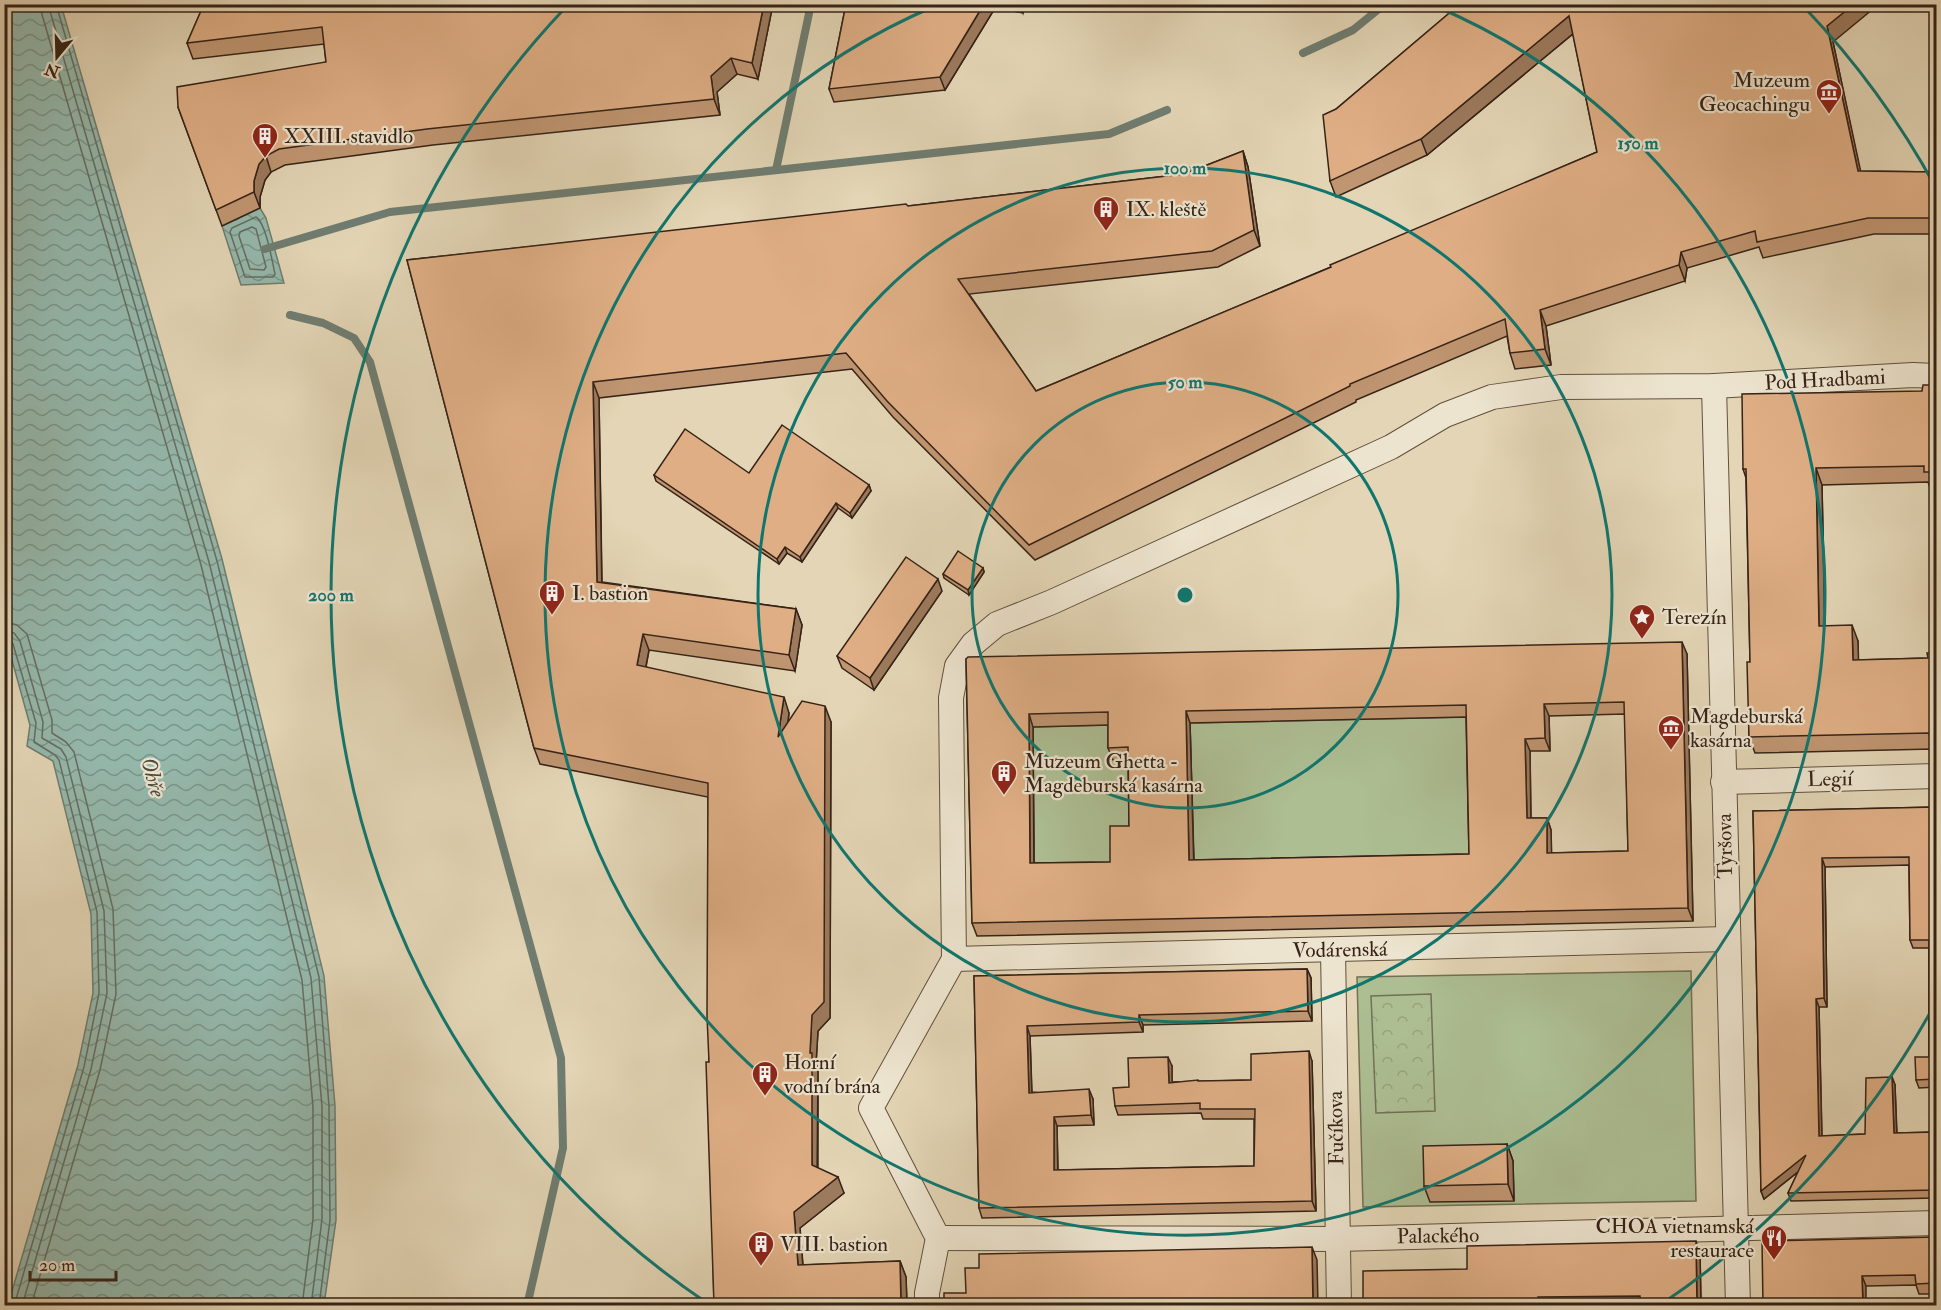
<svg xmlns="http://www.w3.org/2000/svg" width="1941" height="1310" font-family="'IM FELL Double Pica',serif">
  <defs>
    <pattern id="park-crowns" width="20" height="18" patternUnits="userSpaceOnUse" patternTransform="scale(1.5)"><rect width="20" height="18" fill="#adbe93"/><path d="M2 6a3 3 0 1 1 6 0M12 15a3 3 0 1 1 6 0" fill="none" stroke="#95a37e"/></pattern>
    <pattern id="water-waves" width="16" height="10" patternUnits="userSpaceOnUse" patternTransform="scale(1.5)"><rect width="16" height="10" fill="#95b9ad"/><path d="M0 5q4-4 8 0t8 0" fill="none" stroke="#7a968c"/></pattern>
  </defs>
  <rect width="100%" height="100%" fill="#e3d5b5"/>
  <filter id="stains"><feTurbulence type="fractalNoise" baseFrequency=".00333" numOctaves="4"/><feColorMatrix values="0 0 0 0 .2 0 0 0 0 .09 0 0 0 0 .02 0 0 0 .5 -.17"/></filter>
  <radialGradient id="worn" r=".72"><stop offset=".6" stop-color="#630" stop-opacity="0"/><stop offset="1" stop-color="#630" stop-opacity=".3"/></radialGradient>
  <g fill="#adbe93" stroke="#727055" stroke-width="1.5">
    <polygon points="1471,717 1474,866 1194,872 1190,723"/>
    <polygon points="1112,725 1132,760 1134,839 1115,874 1034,876 1033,727"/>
    <polygon points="1691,971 1696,1201 1363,1207 1357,977"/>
  </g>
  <polygon fill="url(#park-crowns)" stroke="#727055" stroke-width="1.5" points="1431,994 1435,1111 1376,1113 1371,996"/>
  <g fill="url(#water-waves)" stroke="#6f7d71" stroke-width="1.5">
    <polygon points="4,5 61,5 222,559 324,976 335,1106 336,1220 324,1305 8,1305 78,1065 93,993 91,914 53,761 27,746 30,725 5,635"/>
    <polygon points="260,208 266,218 284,283 241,285 222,226"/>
  </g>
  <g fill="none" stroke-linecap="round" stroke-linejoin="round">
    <g stroke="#666e62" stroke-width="1.5">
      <polyline points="39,4 201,565 302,980 313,1107 313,1219 302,1306"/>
      <polyline points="48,4 209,562 311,978 322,1107 322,1219 311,1306"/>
      <polyline points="56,4 217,561 319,977 329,1106 330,1220 319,1306"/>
      <path d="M256,217c10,6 16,44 19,57l-2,3h-28l-15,-45 2,-4z"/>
      <polygon points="252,227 256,229 266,267 264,270 250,269 239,236 240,232"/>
      <polyline points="4,622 17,625 27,634 52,720 52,733 66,742 74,752 113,909 116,994 100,1070 31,1306"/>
      <polyline points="4,631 14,633 20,641 43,722 42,738 61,749 66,757 104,911 107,993 91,1069 22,1306"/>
      <polyline points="4,639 10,640 13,644 36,723 34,742 55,755 59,760 97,912 99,993 84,1067 14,1306"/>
    </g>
    <g stroke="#6f7d71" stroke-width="8">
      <polyline points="1303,53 1353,30 1385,4"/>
      <polyline points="776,170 811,4"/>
      <polyline points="265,249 390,212 1109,134 1167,110"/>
      <polyline points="290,315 323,323 354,338 370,362 561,1058 563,1148 527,1306"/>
    </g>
    <g stroke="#61503e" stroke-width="26">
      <g id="street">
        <polyline points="1714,386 1738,1306"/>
        <polyline points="1723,782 1936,776"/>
        <polyline points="1333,950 1339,1306"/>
        <polyline points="954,959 1727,939"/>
        <polyline points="938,1238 1338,1239 1936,1223"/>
        <polyline points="927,1306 927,1293 938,1238 871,1108 954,959 951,698 957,666 973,644 997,624 1052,602 1391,447 1445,415 1492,397 1561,387 1714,386 1913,375 1936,376"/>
      </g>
    </g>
    <use href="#street" stroke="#ede4cf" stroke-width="24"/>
  </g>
  <g fill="#c09672" stroke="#362317" stroke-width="1.5" fill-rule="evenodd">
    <polygon points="204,4 773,4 758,79 737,74 717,92 720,115 433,145 285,165 271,172 265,180 260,197 260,208 222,226 178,107 326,62 324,44 193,59 187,43"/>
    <polygon points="846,4 1025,4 1023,13 995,8 945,90 834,102 829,89"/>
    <polygon points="1460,4 1833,42 1860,171 1936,172 1936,234 1874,234 1763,258 1759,247 1687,268 1685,281 1546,326 1551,365 1515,369 1510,353 1507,336 1356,400 1356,402 1035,560 893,417 852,369 599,398 602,582 796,609 802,625 795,671 649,650 646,667 789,713 788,722 831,722 830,1018 818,1031 816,1064 818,1068 818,1168 844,1193 800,1228 803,1265 900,1261 906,1277 907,1305 714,1305 709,1062 708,797 540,764 534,748 407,260 908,206 1184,174 1243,151 1248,167 1260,246 1218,267 969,294 1036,391 1331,267 1597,152 1573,34 1427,155 1336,197 1330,181 1336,109"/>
    <polygon points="1936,385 1936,488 1930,488 1928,482 1822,485 1825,626 1858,641 1858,660 1928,658 1936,653 1936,755 1935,755 1933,749 1755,753 1749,737 1750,662 1746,478 1743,469"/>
    <polygon points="749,473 869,485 871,491 852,518 838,508 802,562 787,553 779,564 656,481 654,475"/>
    <polygon points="983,568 984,572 969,595 944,578 943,574"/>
    <polygon points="942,591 874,690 842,668 837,656"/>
    <path d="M1687,654l6,267 -716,15 -5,-13 -6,-264zM1625,714l3,137 -77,2v-23l-4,-12h-16l-1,-67h20l-1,-35zM1466,717l3,137 -275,6 -4,-137zM1108,725v23l5,12h15l1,66 -19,36 -76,1 -1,-136z"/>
    <polygon points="1936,807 1936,1087 1919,1088 1916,1080 1929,1057 1929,948 1913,948 1910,940 1909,865 1825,867 1827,1007 1819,1007 1822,1136 1865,1134 1892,1077 1895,1085 1897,1133 1936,1132 1936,1198 1791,1201 1788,1193 1798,1172 1764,1199 1761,1191 1753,811"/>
    <polygon points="1307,969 1311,978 1312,1021 1143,1025 1143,1032 1030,1036 1032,1092 1093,1099 1094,1125 1057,1126 1058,1170 1254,1166 1254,1119 1203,1119 1201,1113 1118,1115 1115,1106 1129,1087 1172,1066 1172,1082 1251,1080 1312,1061 1316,1211 982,1218 979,1208 974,976"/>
    <polygon points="1507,1144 1513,1161 1514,1201 1430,1202 1424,1186"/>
    <polygon points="1936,1237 1936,1294 1919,1294 1916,1285 1866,1286 1763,1305"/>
    <polygon points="1700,1252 1701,1305 1363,1305 1467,1269"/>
  </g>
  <g fill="#9c7a5d" stroke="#362317" stroke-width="1.5">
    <polygon points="764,4 773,4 758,79 752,63"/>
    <polygon points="984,4 994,4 995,8 945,90 940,77"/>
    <polygon points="1020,4 1025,4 1023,13"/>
    <polygon points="1854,4 1879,4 1833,42 1864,187 1858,171 1827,26"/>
    <polygon points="1569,16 1575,32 1427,155 1421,139"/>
    <polygon points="731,58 737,74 717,92 720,115 714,99 711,76"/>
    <polygon points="1243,151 1248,167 1260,246 1254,230"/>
    <polygon points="266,156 271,172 265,180 260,197 260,208 254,192 254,181 259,164"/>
    <polygon points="1681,252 1687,268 1685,281 1679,265"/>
    <polygon points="1540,310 1546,326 1551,365 1545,349"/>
    <polygon points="593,382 599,398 602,598 597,582"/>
    <polygon points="1816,468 1822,485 1825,642 1819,626"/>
    <polygon points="869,485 871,491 852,518 850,513"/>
    <polygon points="836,503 838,508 802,562 800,557"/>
    <polygon points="785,547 787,553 779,564 777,559"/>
    <polygon points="983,568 984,572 969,595 968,590"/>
    <polygon points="938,579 942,591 874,690 870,678"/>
    <polygon points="796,609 802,625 795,671 789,655"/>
    <polygon points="1852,625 1858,641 1859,676 1853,660"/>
    <polygon points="643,634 649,650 643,681 637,665"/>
    <polygon points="1682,642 1687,654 1693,921 1688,908"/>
    <polygon points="784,697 789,713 784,753 778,737"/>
    <polygon points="1544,704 1549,716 1550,751 1545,738"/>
    <polygon points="825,706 831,722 830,1018 818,1031 816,1064 818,1068 817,1181 812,1165 810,1053"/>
    <polygon points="1186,711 1190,723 1194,872 1189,860"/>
    <polygon points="1029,714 1033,727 1034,876 1030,863"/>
    <polygon points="1525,739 1530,751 1531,830 1527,818"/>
    <polygon points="1547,818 1551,830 1552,865 1547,853"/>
    <polygon points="1822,858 1825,867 1827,1007 1824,998"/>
    <polygon points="1307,969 1311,978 1312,1021 1308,1011"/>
    <polygon points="1816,999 1819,1007 1822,1144 1819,1136"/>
    <polygon points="1139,1015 1143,1025 1143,1032 1139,1022"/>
    <polygon points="1027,1026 1030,1036 1032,1102 1029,1093"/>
    <polygon points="1309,1051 1312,1061 1316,1211 1312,1201"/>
    <polygon points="1168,1057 1172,1066 1172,1092 1169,1083"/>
    <polygon points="1892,1077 1895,1085 1897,1142 1894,1133"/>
    <polygon points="1089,1089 1093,1099 1094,1125 1091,1115"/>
    <polygon points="1054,1117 1057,1126 1058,1180 1054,1170"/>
    <polygon points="1507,1144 1513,1161 1514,1201 1508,1184"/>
    <polygon points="1806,1155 1809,1163 1764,1199 1761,1191"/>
    <polygon points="838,1177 844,1193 800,1228 804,1281 798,1265 794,1212"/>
    <polygon points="1696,1241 1700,1252 1701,1305 1697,1305"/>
    <polygon points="1312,1247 1317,1260 1318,1305 1313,1305"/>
    <polygon points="900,1261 906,1277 907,1305 902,1305 901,1303"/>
    <polygon points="1862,1276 1866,1286 1866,1305 1863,1305"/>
  </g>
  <g fill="#dfae85" stroke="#362317" stroke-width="1.5" fill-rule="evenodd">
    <polygon points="204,4 764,4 752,63 731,58 711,76 714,99 427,129 279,149 266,156 259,164 254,181 254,192 216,210 178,107 177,87 326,62 322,27 187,43"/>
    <polygon points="846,4 984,4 940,77 829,89"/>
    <polygon points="1460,4 1854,4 1827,26 1858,171 1936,172 1936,218 1868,218 1757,242 1755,231 1681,252 1679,265 1540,310 1545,349 1510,353 1505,319 1350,384 1350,386 1029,545 887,401 846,353 593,382 597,582 796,609 789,655 643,634 637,665 784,697 778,737 802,701 825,706 824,1002 812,1015 810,1053 812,1053 812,1165 838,1177 794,1212 798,1265 900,1261 901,1303 877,1303 877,1305 714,1305 706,1062 709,1062 707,1016 708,783 534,748 407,260 906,204 908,206 1184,174 1243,151 1254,230 1212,251 958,279 1036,391 1331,267 1330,265 1597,152 1569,16 1421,139 1330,181 1323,115 1336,109"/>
    <polygon points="1923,385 1936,385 1936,472 1924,472 1924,466 1816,468 1819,626 1852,625 1853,660 1928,658 1927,653 1936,653 1936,739 1930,739 1929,733 1749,737 1747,662 1750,662 1746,469 1743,469 1742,394 1922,391"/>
    <polygon points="782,425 869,485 850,513 836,503 800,557 785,547 777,559 654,475 685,429 749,473"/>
    <polygon points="958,551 983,568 968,590 943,574"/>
    <polygon points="906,557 938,579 870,678 837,656"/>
    <path d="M1682,642l6,266 -716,15 -6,-264 2,-2zM1624,702l4,149 -81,2v-35h-20l-2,-79 20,-1 -1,-34zM1466,705l3,149 -280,6 -3,-149zM1108,712v36l20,-1 1,79h-19v36l-80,1 -1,-149z"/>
    <polygon points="1936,807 1936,1079 1916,1080 1915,1057 1929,1057 1929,940 1910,940 1909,857 1822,858 1824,998 1816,999 1819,1136 1865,1134 1866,1078 1892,1077 1894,1133 1936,1132 1936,1190 1788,1193 1806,1155 1761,1191 1753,811"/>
    <polygon points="1307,969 1308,1011 1139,1015 1139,1022 1027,1026 1029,1093 1089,1089 1091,1115 1054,1117 1054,1170 1254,1166 1255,1109 1200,1109 1200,1103 1115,1106 1113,1088 1129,1087 1128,1058 1168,1057 1169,1083 1198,1080 1198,1081 1251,1080 1251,1054 1309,1051 1312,1201 979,1208 974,976"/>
    <polygon points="1507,1144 1508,1184 1424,1186 1423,1146"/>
    <polygon points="1936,1237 1936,1283 1916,1284 1915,1275 1862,1276 1863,1305 1763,1305 1762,1241"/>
    <polygon points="1696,1241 1697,1305 1640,1305 1640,1296 1538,1297 1539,1305 1363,1305 1363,1271 1467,1269 1467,1246"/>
    <polygon points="1312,1247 1313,1305 944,1305 944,1293 966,1293 965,1268 979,1268 979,1254"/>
  </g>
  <g fill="none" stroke="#0f766e" stroke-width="3">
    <circle cx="1185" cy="595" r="213"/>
    <circle cx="1185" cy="595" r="427"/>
    <path d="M1435 6A640 640 0 1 1 935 6"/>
    <path d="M1936 1002A854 854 0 0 1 1663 1303M707 1303A854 854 0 0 1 566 7M1804 7A854 854 0 0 1 1936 188"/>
  </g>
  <defs>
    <g id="museum-pin" transform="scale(1.35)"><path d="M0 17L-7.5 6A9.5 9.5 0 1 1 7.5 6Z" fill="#8f2418" stroke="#ede4cf"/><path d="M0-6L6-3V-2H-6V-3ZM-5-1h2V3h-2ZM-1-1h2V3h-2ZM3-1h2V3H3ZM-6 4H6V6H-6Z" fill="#fff"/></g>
    <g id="building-pin" transform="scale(1.35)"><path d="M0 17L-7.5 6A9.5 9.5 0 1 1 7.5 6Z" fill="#8f2418" stroke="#ede4cf"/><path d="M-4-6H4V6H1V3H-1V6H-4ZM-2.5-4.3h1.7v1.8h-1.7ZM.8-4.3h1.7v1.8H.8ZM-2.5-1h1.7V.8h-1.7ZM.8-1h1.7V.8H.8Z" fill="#fff"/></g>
    <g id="sight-pin" transform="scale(1.35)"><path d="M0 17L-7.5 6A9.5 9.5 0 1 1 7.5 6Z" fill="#8f2418" stroke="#ede4cf"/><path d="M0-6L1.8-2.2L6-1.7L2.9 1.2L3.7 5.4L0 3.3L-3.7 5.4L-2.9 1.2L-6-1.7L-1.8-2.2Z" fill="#fff"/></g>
    <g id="restaurant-pin" transform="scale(1.35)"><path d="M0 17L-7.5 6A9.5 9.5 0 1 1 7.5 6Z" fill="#8f2418" stroke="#ede4cf"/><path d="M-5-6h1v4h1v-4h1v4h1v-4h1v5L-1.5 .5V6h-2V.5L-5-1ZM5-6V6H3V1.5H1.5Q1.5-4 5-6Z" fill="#fff"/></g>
  </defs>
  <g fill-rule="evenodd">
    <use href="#museum-pin" x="1829" y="92"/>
    <use href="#building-pin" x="265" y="136"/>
    <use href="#building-pin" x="1106" y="209"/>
    <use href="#building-pin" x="552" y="593"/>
    <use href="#sight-pin" x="1642" y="617"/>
    <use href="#museum-pin" x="1671" y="728"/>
    <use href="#building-pin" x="1004" y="773"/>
    <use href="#building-pin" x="765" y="1074"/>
    <use href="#restaurant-pin" x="1774" y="1238"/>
    <use href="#building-pin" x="761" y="1244"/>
  </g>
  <g text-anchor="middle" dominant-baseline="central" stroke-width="4.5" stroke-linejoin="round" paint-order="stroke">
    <g font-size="21" fill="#362317" stroke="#ede4cf" text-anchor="start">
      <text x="1810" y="80" text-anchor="end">Muzeum<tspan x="1810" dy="24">Geocachingu</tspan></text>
      <text x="284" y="136">XXIII. stavidlo</text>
      <text x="1126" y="209">IX. kleště</text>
      <text x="572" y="593">I. bastion</text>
      <text x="1662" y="617">Terezín</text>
      <text x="1690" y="716">Magdeburská<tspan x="1690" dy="24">kasárna</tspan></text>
      <text x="1024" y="761">Muzeum Ghetta -<tspan x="1024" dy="24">Magdeburská kasárna</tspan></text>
      <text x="784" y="1062">Horní<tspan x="784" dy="24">vodní brána</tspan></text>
      <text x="1754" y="1226" text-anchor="end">CHOA vietnamská<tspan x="1754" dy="24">restaurace</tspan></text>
      <text x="780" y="1244">VIII. bastion</text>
    </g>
    <g font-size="21" fill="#362317" stroke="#ede4cf">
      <text transform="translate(1825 380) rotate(-3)">Pod Hradbami</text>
      <text transform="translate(1830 779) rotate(-1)">Legií</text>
      <text transform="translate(1725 846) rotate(-91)">Tyršova</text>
      <text transform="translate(1340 950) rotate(-1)">Vodárenská</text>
      <text transform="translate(1336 1128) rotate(-91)">Fučíkova</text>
      <text transform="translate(1438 1236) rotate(-1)">Palackého</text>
    </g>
    <g font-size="22" font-style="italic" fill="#4e483c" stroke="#ede4cf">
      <text transform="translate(153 777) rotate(74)">Ohře</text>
    </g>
  </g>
  <circle cx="1185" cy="595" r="9" fill="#0f766e" stroke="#ede4cf" stroke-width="3"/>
  <g font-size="18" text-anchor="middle" font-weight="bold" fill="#0f766e" stroke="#ede4cf" stroke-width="4.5" stroke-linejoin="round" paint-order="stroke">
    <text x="1638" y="149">150 m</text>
    <text x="1185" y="174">100 m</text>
    <text x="1185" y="388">50 m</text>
    <text x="331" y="601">200 m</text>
  </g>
  <rect width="1941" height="1310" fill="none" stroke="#e3d5b5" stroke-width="24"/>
  <rect x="6" y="6" width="1929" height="1298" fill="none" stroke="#362317" stroke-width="3"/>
  <rect x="12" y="12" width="1917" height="1286" fill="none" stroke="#362317" stroke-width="1.5"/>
  <g transform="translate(57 57) rotate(199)" stroke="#ede4cf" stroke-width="4.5" paint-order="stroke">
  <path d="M0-4.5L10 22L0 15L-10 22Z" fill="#362317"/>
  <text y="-9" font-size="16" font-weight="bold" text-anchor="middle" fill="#362317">N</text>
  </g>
  <path d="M30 1271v9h86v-9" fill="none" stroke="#362317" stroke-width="3"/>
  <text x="39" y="1271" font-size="18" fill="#362317" stroke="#ede4cf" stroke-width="4.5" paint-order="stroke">20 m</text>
  <rect width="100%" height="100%" filter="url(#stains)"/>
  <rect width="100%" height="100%" fill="url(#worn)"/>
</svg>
